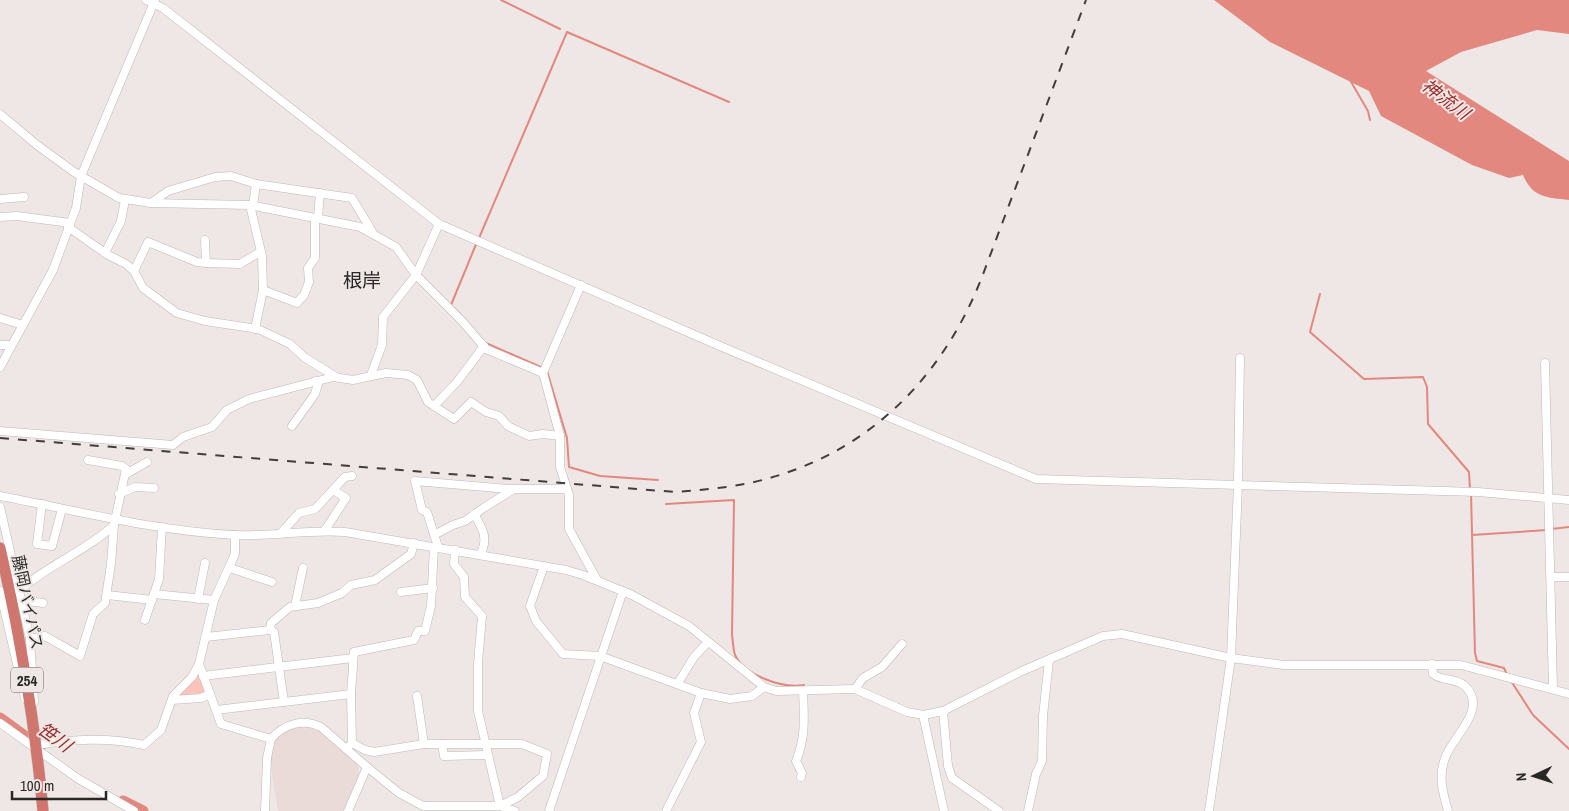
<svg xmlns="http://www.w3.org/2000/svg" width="1569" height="811" font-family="'Archivo Narrow','Noto Sans JP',sans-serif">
  <rect width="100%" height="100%" fill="#eee7e6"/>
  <polygon fill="#eadad8" points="297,725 318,728 358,765 359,776 345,811 278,811 270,762 275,737"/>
  <polygon fill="#fcc3bc" points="197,672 206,693 175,698"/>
  <path fill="#e2887f" d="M1214,0h355v34l-32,-4 -76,22 -35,19 143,90v39c-23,-3 -36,-2 -46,-25l-14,3 -37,-13 -91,-49 -12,-25 -99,-49z"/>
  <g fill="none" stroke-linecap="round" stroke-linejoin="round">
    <g stroke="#e2887f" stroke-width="2">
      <polyline points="501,0 560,29"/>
      <polyline points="1350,80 1368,111 1370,120"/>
      <polyline points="479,238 567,32 729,102"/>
      <polyline points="1320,294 1310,332 1364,379 1423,377 1427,387 1428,424 1469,472 1470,489"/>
      <polyline points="451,305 477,242"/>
      <polyline points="454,308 461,315"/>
      <polyline points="486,343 543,368"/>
      <polyline points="547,371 567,438 569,467 600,476 658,480"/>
      <polyline points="1471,493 1475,653 1477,661 1504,668 1507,675"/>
      <path d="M666,504l68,-4 -2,135c1,6 1,14 3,20 9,20 48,34 69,30"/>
      <polyline points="1551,529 1569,527"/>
      <polyline points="1472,535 1547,530"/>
      <polyline points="1511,681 1533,715 1569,749"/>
    </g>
    <g stroke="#e2887f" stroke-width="11">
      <polyline points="0,718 40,747"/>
      <polyline points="123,801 143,811"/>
    </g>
    <g stroke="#beb7b6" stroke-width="9">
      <g id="minor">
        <polyline points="146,0 163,8 439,224 720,346 1036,479 1478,492 1569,500"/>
        <polyline points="0,114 37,145 74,172 119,198 151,203 250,205 360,227 396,247 416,275 462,321 486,349 543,373"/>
        <polyline points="0,199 24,197"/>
        <polyline points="151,203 168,191 215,177 231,176 256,184 352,198 373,233"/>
        <polyline points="250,205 262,256 263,290 255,329"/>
        <polyline points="253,206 256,184"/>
        <polyline points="0,217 17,216 70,223"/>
        <polyline points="318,218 320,193"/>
        <polyline points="68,227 108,255 126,264 134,271 143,288 177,313 205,321 258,329 290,344 304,357 336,377"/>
        <polyline points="205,240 206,263"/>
        <polyline points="105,253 121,221 125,200"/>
        <polyline points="134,271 148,242 197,262 206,263 240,264 260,252"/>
        <polyline points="581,285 543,373 560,436 560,467 569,495 569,529 597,580"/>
        <polyline points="263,290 297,303 304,295 309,282 308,268 315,258 315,218"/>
        <polyline points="0,318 23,325"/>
        <polyline points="0,345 11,345"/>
        <polyline points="1545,363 1553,689"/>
        <polyline points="0,367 53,270 76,208 81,176 155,0"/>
        <polyline points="371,375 382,345 383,317 416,275 439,224"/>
        <polyline points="434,406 457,382 484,346"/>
        <polyline points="292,426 315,394 318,384 315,381"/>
        <polyline points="0,431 173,445 183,437 212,427 227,410 249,399 333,377 353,380 386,373 408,375 417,380 428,402 454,419 471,402 486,412 499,416 508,426 529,436 543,434 560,436"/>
        <polyline points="126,474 147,462"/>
        <polyline points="119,494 135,487 154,488"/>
        <path d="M0,496c78,15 155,35 234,39 37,2 74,-6 111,-3l221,38 17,5 49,20 57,31 75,61 12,4 79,-2 52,23 16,3 20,-4 79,-40 81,-35 19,-2 109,24 53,7h177l108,29"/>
        <polyline points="42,504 37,544 52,546 62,509"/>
        <polyline points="0,507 30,639 34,702"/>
        <path d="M474,514c9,15 15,25 6,41"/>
        <polyline points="325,530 346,498 333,490"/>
        <polyline points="281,533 299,513 315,509 345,477 352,476"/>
        <polyline points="434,535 453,525 465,521 485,507 514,489"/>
        <polyline points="438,547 427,512 422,510 415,481 509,489 567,489"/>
        <polyline points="455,550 454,564 464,577 465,597 482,616 478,663 478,711 500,806 515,811"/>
        <polyline points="544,566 530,606 536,621 563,654 600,656 701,693 730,699 752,696 764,687"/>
        <polyline points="230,568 272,582"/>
        <polyline points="1551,577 1569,577"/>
        <polyline points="0,591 25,698"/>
        <path d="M19,591c28,-26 66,-39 95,-66"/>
        <polyline points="401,592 433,588"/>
        <polyline points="154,594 214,600"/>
        <polyline points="107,595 152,600"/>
        <polyline points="198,599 205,563"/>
        <polyline points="21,600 43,603"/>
        <polyline points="295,606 303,568"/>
        <polyline points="145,620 159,579 162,527"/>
        <polyline points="270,630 274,632 284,702"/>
        <polyline points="206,637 270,630 271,623 290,607 318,603 342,593 351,585 375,580 411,554 414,543"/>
        <polyline points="30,639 45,636 80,656 93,614 105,603 111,564 114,525 126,469 122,466 88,460"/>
        <polyline points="199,664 221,724 271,739 267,758 265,811"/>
        <path d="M1432,664l1,10c10,8 22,3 32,12 24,23 -13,51 -20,72 -7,19 -2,35 3,53"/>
        <polyline points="203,676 353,658"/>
        <polyline points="678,683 694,657 708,642"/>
        <polyline points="855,689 863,678 882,667 902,644"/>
        <polyline points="417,696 424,744"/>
        <polyline points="172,700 201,698 210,694"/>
        <polyline points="216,710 351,694"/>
        <polyline points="943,711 948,766 952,778 999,811"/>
        <polyline points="923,715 944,811"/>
        <polyline points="0,723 77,778 134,811"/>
        <path d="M271,739c13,-15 32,-21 50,-12l46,40 -19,44"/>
        <polyline points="352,743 365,750 374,752 424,744 522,744 547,754 543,776 518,797 500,806 423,806 399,793 367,767"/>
        <polyline points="442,744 444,756 488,755"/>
        <path d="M37,745c37,-6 70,-8 107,0l17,-15 12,-34 19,-19 7,-13 15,-64 21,-46v-19"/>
        <polyline points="347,748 352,743 351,694 354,652 414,640 418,631 425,631 431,606 434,547"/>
        <path d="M801,777l1,-4 -6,-12c10,-23 8,-46 7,-70"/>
        <polyline points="549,811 623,591"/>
        <polyline points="666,811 701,742 694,713 701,693"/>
        <polyline points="1028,811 1036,774 1042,761 1043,716 1049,660"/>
        <polyline points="1209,811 1231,658 1238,484 1240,358"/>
      </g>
    </g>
    <g stroke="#c8c7c7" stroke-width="12">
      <path id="highway" d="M0,548c20,87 35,174 43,263"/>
    </g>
    <use href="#minor" stroke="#fff" stroke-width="8"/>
    <use href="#highway" stroke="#cf776e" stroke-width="11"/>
    <path stroke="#403d3c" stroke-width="2" stroke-dasharray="9 9" stroke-linecap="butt" d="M0,438l675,54c25,-2 50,-4 75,-9 113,-25 191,-101 232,-206l104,-277"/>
  </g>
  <g text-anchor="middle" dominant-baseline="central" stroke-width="4" stroke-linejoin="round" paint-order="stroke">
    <rect fill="#eee7e6" stroke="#656160" stroke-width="1" x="11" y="667.5" width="32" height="25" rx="4"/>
    <g font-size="15" font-weight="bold" fill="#2a2827">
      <text x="27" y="680">254</text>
    </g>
    <g font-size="16" fill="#2a2827" stroke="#eee7e6">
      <text transform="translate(28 602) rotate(78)">藤岡バイパス</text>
    </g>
    <g font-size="18" font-style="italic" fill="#972d29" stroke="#eee7e6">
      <text transform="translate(1446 99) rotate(37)">神流川</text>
      <text transform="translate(55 737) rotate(36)">笹川</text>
    </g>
    <g font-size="19" fill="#2a2827" stroke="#eee7e6">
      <text x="362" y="280">根岸</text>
    </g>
  </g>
  <g transform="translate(1534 776) rotate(266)" stroke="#eee7e6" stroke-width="4" paint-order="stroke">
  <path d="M0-4L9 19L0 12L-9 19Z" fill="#2a2827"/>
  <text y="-8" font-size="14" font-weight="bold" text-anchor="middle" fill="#2a2827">N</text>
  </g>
  <path d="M12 791v8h94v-8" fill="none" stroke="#2a2827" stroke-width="2.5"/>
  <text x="20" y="791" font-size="15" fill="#2a2827" stroke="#eee7e6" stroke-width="4" paint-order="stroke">100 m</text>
</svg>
